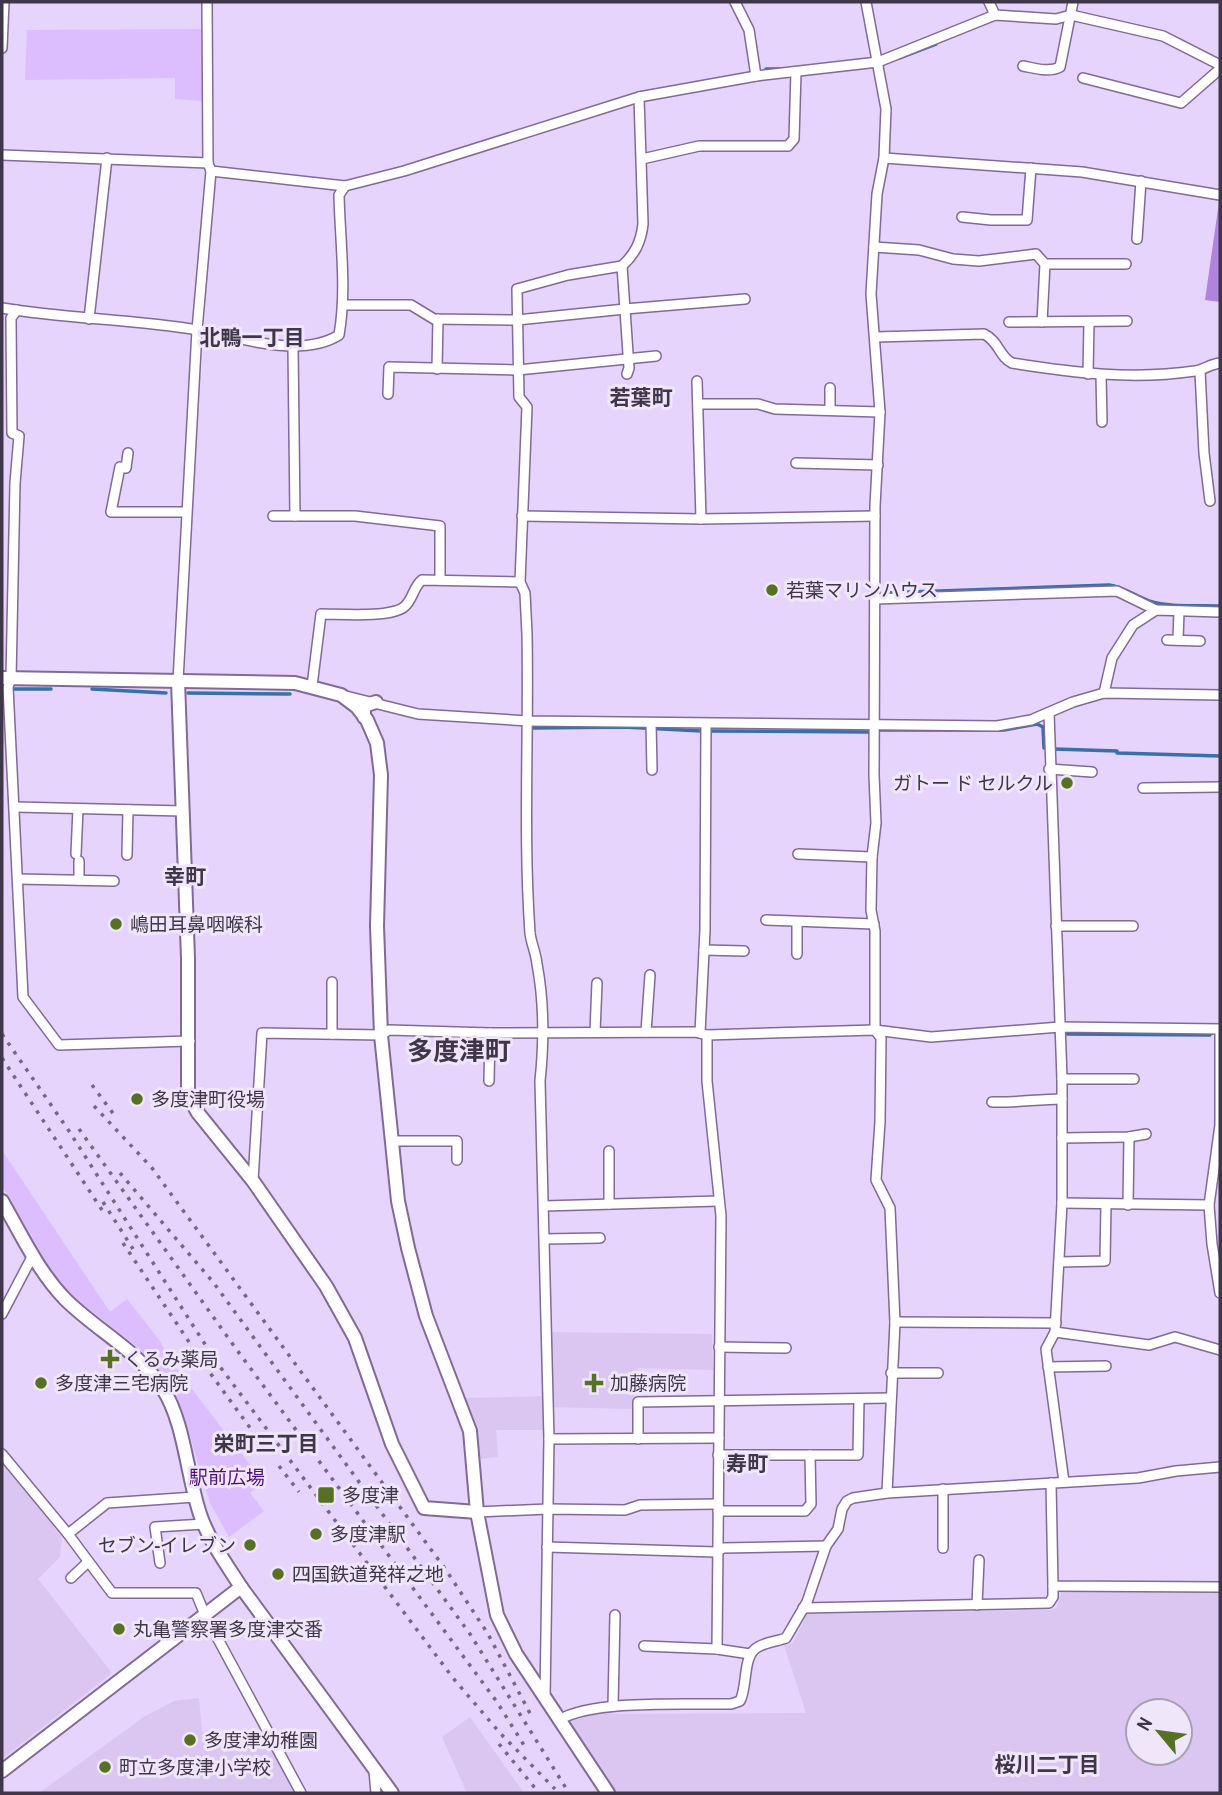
<svg xmlns="http://www.w3.org/2000/svg" width="1222" height="1795" font-family="'Archivo Narrow','Noto Sans JP',sans-serif">
  <rect width="100%" height="100%" fill="#e6d4fc"/>
  <g fill="#dbc6f2" fill-rule="evenodd">
    <polygon points="550,1332 712,1334 713,1370 638,1368 633,1409 545,1407 544,1430 496,1430 498,1457 480,1459 475,1433 464,1398 552,1396"/>
    <polygon points="2,1459 62,1538 60,1557 38,1579 112,1673 2,1759"/>
    <path d="M1062,1589l158,2v202h-607l-44,-69 2,-5 13,-5 28,-2 1,2 193,-1 -22,-68 9,-2 14,-29 244,-4 6,-3zM1138,1711h42v42h-42z"/>
    <polygon points="199,1698 202,1732 262,1731 294,1791 292,1793 39,1793 144,1717 174,1701"/>
    <polygon points="470,1717 524,1793 467,1793 442,1737"/>
  </g>
  <g fill="#dcbdfe">
    <polygon points="203,29 203,101 175,99 175,78 25,80 27,30"/>
    <polygon points="2,1150 110,1312 127,1299 160,1341 169,1359 192,1389 263,1482 250,1493 264,1511 229,1537 210,1503 182,1409 169,1386 139,1348 82,1304 66,1290 45,1263 2,1186"/>
  </g>
  <polygon fill="#b084dc" points="1219,202 1220,202 1220,302 1205,300"/>
  <g fill="none" stroke-linecap="round" stroke-linejoin="round">
    <g stroke="#3771a7" stroke-width="3.5">
      <polyline points="899,58 936,44"/>
      <polyline points="766,69 781,69"/>
      <path d="M883,593l226,-8c15,2 26,11 40,16 22,7 48,4 71,5"/>
      <polyline points="13,689 51,689"/>
      <polyline points="92,689 166,693"/>
      <polyline points="188,693 290,694"/>
      <polyline points="534,728 624,727 701,731"/>
      <polyline points="880,730 1004,730 1037,724 1043,727 1044,748"/>
      <polyline points="711,731 871,732"/>
      <polyline points="1054,749 1117,751 1117,753 1220,756"/>
      <polyline points="1067,1034 1210,1035"/>
    </g>
    <g stroke="#806a97" stroke-width="12">
      <g id="minor">
        <polyline points="735,2 749,30 756,76"/>
        <polyline points="866,2 886,109 884,158 877,194 871,294 880,412 875,506 874,775 876,823 872,857 871,910 875,931 875,1030 881,1038 880,1122 876,1180 890,1208 895,1322 887,1493"/>
        <polyline points="989,2 995,15"/>
        <polyline points="2,48 4,2"/>
        <path d="M1023,66c11,2 26,7 37,1l13,-65"/>
        <polyline points="1083,78 1181,103 1220,69"/>
        <polyline points="2,155 208,163"/>
        <polyline points="884,158 1082,172 1220,195"/>
        <polyline points="642,159 699,146 788,146 794,139 796,72"/>
        <polyline points="211,171 345,186 404,171 639,97 756,76 878,62 995,15 1056,19 1071,15 1163,36 1220,65"/>
        <polyline points="962,217 991,220 1027,220 1031,168"/>
        <polyline points="1137,239 1141,181"/>
        <polyline points="874,247 919,250 953,259 979,261 1036,254 1045,264 1042,322"/>
        <polyline points="1045,264 1126,264"/>
        <polyline points="343,305 411,305 434,319 517,320 625,309 745,299"/>
        <path d="M2,308c65,11 131,11 196,22 32,5 63,16 95,16 16,0 32,-2 46,-11 8,-45 1,-94 0,-140l6,-9"/>
        <polyline points="17,310 11,318 12,433 19,436 15,483 11,679 8,687 23,997 59,1045 190,1041"/>
        <polyline points="89,319 107,158"/>
        <polyline points="1009,322 1127,321"/>
        <path d="M876,337l108,-3c15,7 15,23 28,29 62,10 121,17 183,8 9,-1 15,-7 25,-8"/>
        <polyline points="293,346 295,516"/>
        <polyline points="437,369 438,319"/>
        <polyline points="1200,371 1204,453 1210,501"/>
        <path d="M627,374l2,-6 -7,-102c13,-12 19,-24 21,-42l-4,-127"/>
        <polyline points="1088,374 1089,322"/>
        <polyline points="1101,375 1102,422"/>
        <polyline points="697,381 701,519"/>
        <polyline points="388,394 389,367 518,370 656,356"/>
        <polyline points="698,404 758,404 775,409 880,412"/>
        <polyline points="830,410 830,388"/>
        <polyline points="128,453 126,468 120,467 111,512 186,512"/>
        <polyline points="796,463 878,465"/>
        <polyline points="273,516 355,516 440,526 440,580"/>
        <polyline points="522,516 701,519 875,516"/>
        <polyline points="875,599 1117,591 1156,610"/>
        <polyline points="1167,640 1200,641"/>
        <polyline points="1178,640 1179,611"/>
        <polyline points="178,681 197,330 211,171 208,163 207,2"/>
        <path d="M312,686l9,-72c19,0 69,4 83,-7 9,-7 9,-20 18,-27l98,2"/>
        <polyline points="1104,693 1112,658 1133,625 1156,610 1220,612"/>
        <polyline points="346,696 418,714 528,721 997,726 1031,720 1073,702 1104,693 1220,695"/>
        <polyline points="1049,713 1062,1079 1062,1203 1055,1332 1046,1349 1064,1482"/>
        <polyline points="651,723 652,770"/>
        <polyline points="1049,769 1092,772"/>
        <polyline points="1143,788 1220,787"/>
        <polyline points="15,807 183,811"/>
        <polyline points="76,854 78,809"/>
        <polyline points="798,854 872,857"/>
        <polyline points="127,855 128,810"/>
        <polyline points="18,879 114,881"/>
        <polyline points="79,880 79,861"/>
        <polyline points="766,920 874,924"/>
        <polyline points="797,922 797,954"/>
        <polyline points="1056,926 1133,926"/>
        <polyline points="704,950 744,951"/>
        <polyline points="1220,1029 1220,1125 1209,1205 1212,1244 1220,1293"/>
        <polyline points="595,1032 597,983"/>
        <polyline points="646,1032 650,975"/>
        <polyline points="700,1033 705,930 706,724"/>
        <polyline points="332,1034 332,982"/>
        <polyline points="707,1035 707,1081 721,1216 717,1649"/>
        <polyline points="1062,1079 1134,1079"/>
        <polyline points="489,1081 490,1033"/>
        <path d="M992,1102c24,1 46,-3 70,-3"/>
        <polyline points="1062,1138 1129,1137 1146,1134"/>
        <polyline points="392,1141 457,1141 457,1160"/>
        <polyline points="609,1151 609,1204"/>
        <polyline points="253,1181 262,1033 381,1035 389,1030 490,1033 695,1032 707,1035 875,1030 931,1037 1060,1027 1220,1029"/>
        <polyline points="1062,1203 1209,1205"/>
        <polyline points="1128,1205 1129,1137"/>
        <polyline points="544,1206 719,1201"/>
        <polyline points="545,1239 600,1238"/>
        <polyline points="1059,1262 1105,1261 1106,1205"/>
        <polyline points="2,1314 33,1255"/>
        <polyline points="895,1322 1056,1323"/>
        <polyline points="1055,1332 1149,1345 1175,1337 1220,1350"/>
        <polyline points="719,1347 786,1348"/>
        <polyline points="1048,1367 1106,1366"/>
        <polyline points="891,1373 938,1373"/>
        <polyline points="549,1439 719,1438"/>
        <polyline points="638,1439 638,1402 890,1398"/>
        <polyline points="2,1454 68,1534 112,1593 196,1593 205,1615 301,1793"/>
        <polyline points="718,1455 858,1455 859,1399"/>
        <polyline points="1051,1483 1053,1586 1220,1587"/>
        <polyline points="718,1511 805,1511 811,1504 810,1455"/>
        <polyline points="477,1512 548,1509 625,1510 640,1505 718,1504"/>
        <polyline points="68,1534 107,1503 195,1497"/>
        <polyline points="547,1547 716,1552 723,1548 826,1546"/>
        <polyline points="943,1548 943,1489"/>
        <polyline points="160,1563 155,1527 204,1524"/>
        <polyline points="71,1578 88,1562"/>
        <polyline points="977,1605 979,1560"/>
        <polyline points="803,1608 1049,1603 1053,1597 1053,1586"/>
        <polyline points="644,1646 717,1649 750,1654"/>
        <path d="M545,1698l4,-259 -9,-358c4,-38 4,-80 -3,-117 -1,-11 -6,-21 -7,-31 -7,-100 -1,-199 -3,-299l-2,-41 -5,-11 7,-175 -8,-10 -2,-108 51,-14 54,-9"/>
        <polyline points="613,1706 615,1615"/>
        <path d="M559,1720c35,-21 130,-15 172,-16l9,-3c8,-15 2,-46 18,-54 8,-5 20,-6 28,-9l21,-36 19,-56 12,-17 4,-20 5,-8 6,-3 34,-5 251,-15 38,-7 44,-4"/>
        <polyline points="374,1771 376,1793"/>
      </g>
    </g>
    <g stroke="#806a97" stroke-width="16">
      <g id="tertiary">
        <polyline points="2,678 295,683 341,695 357,707 367,720 377,743 381,775 377,926 381,1035 398,1201 408,1248 426,1316 470,1431 477,1512 497,1615 516,1654 608,1793"/>
        <polyline points="178,681 188,958 188,1095 198,1113 253,1181 326,1286 355,1338 392,1444 424,1508 477,1512"/>
        <polyline points="364,717 364,706 376,702"/>
        <polyline points="241,1587 392,1793"/>
      </g>
    </g>
    <g stroke="#806a97" stroke-width="16">
      <path id="secondary" d="M2,1201c19,33 36,70 63,98 32,32 74,52 98,90 22,34 24,89 38,128 9,25 26,48 40,70l-239,184"/>
    </g>
    <use href="#minor" stroke="#fff" stroke-width="9"/>
    <use href="#tertiary" stroke="#fff" stroke-width="12"/>
    <use href="#secondary" stroke="#fff" stroke-width="12"/>
    <g stroke="#756982" stroke-width="3.5" stroke-dasharray="3.5 7" stroke-linecap="butt">
      <polyline points="2,1034 69,1131 215,1360 453,1678 500,1733 555,1789"/>
      <polyline points="2,1058 104,1213"/>
      <polyline points="92,1085 115,1116"/>
      <polyline points="94,1106 152,1168 446,1570 488,1634 533,1719"/>
      <polyline points="79,1129 234,1346 497,1702 527,1750"/>
      <polyline points="120,1173 213,1282 470,1634 569,1793"/>
      <polyline points="103,1202 133,1249"/>
      <polyline points="123,1243 205,1366 264,1447"/>
      <polyline points="279,1466 299,1492"/>
      <polyline points="499,1744 539,1793"/>
    </g>
  </g>
  <g fill="#567124" stroke="#efe6fa" stroke-width="2.5">
    <circle cx="772" cy="590" r="7"/>
    <circle cx="1067" cy="783" r="7"/>
    <circle cx="116" cy="924" r="7"/>
    <circle cx="137" cy="1099" r="7"/>
    <path d="M106.5 1348.5h7v7h7v7h-7v7h-7v-7h-7v-7h7z"/>
    <circle cx="41" cy="1383" r="7"/>
    <path d="M590.5 1372.5h7v7h7v7h-7v7h-7v-7h-7v-7h7z"/>
    <rect x="317" y="1486" width="18" height="18" rx="3.5"/>
    <circle cx="316" cy="1534" r="7"/>
    <circle cx="250" cy="1545" r="7"/>
    <circle cx="278" cy="1574" r="7"/>
    <circle cx="119" cy="1629" r="7"/>
    <circle cx="190" cy="1740" r="7"/>
    <circle cx="105" cy="1767" r="7"/>
  </g>
  <g text-anchor="middle" dominant-baseline="central" stroke-width="6" stroke-linejoin="round" paint-order="stroke">
    <g font-size="19" fill="#3f3649" stroke="#efe6fa" text-anchor="start">
      <text x="786" y="590">若葉マリンハウス</text>
      <text x="1053" y="783" text-anchor="end">ガトー ド セルクル</text>
      <text x="130" y="924">嶋田耳鼻咽喉科</text>
      <text x="151" y="1099">多度津町役場</text>
      <text x="124" y="1359">くるみ薬局</text>
      <text x="55" y="1383">多度津三宅病院</text>
      <text x="610" y="1383">加藤病院</text>
      <text x="342" y="1495">多度津</text>
      <text x="330" y="1534">多度津駅</text>
      <text x="236" y="1545" text-anchor="end">セブン-イレブン</text>
      <text x="292" y="1574">四国鉄道発祥之地</text>
      <text x="133" y="1629">丸亀警察署多度津交番</text>
      <text x="204" y="1740">多度津幼稚園</text>
      <text x="119" y="1767">町立多度津小学校</text>
    </g>
    <g font-size="19" fill="#4f0f79" stroke="#efe6fa">
      <text x="227" y="1477">駅前広場</text>
    </g>
    <g font-size="21" font-weight="bold" fill="#3f3649" stroke="#efe6fa">
      <text x="252" y="337">北鴨一丁目</text>
      <text x="641" y="397">若葉町</text>
      <text x="185" y="876">幸町</text>
      <text x="266" y="1443">栄町三丁目</text>
      <text x="747" y="1463">寿町</text>
      <text x="1047" y="1764">桜川二丁目</text>
    </g>
    <g font-size="26" font-weight="bold" fill="#3f3649" stroke="#efe6fa">
      <text x="459" y="1050">多度津町</text>
    </g>
  </g>
  <rect width="1222" height="1795" fill="none" stroke="#3f3649" stroke-width="7"/>
  <g transform="translate(1159 1732) rotate(299)"><circle r="33" fill="#efe6fa" stroke="#a9a0b3" stroke-width="2"/>
  <path d="M0-5L12 26L0 18L-12 26Z" fill="#567124"/>
  <text y="-10" font-size="19" font-weight="bold" text-anchor="middle" fill="#3f3649">N</text>
  </g>
</svg>
